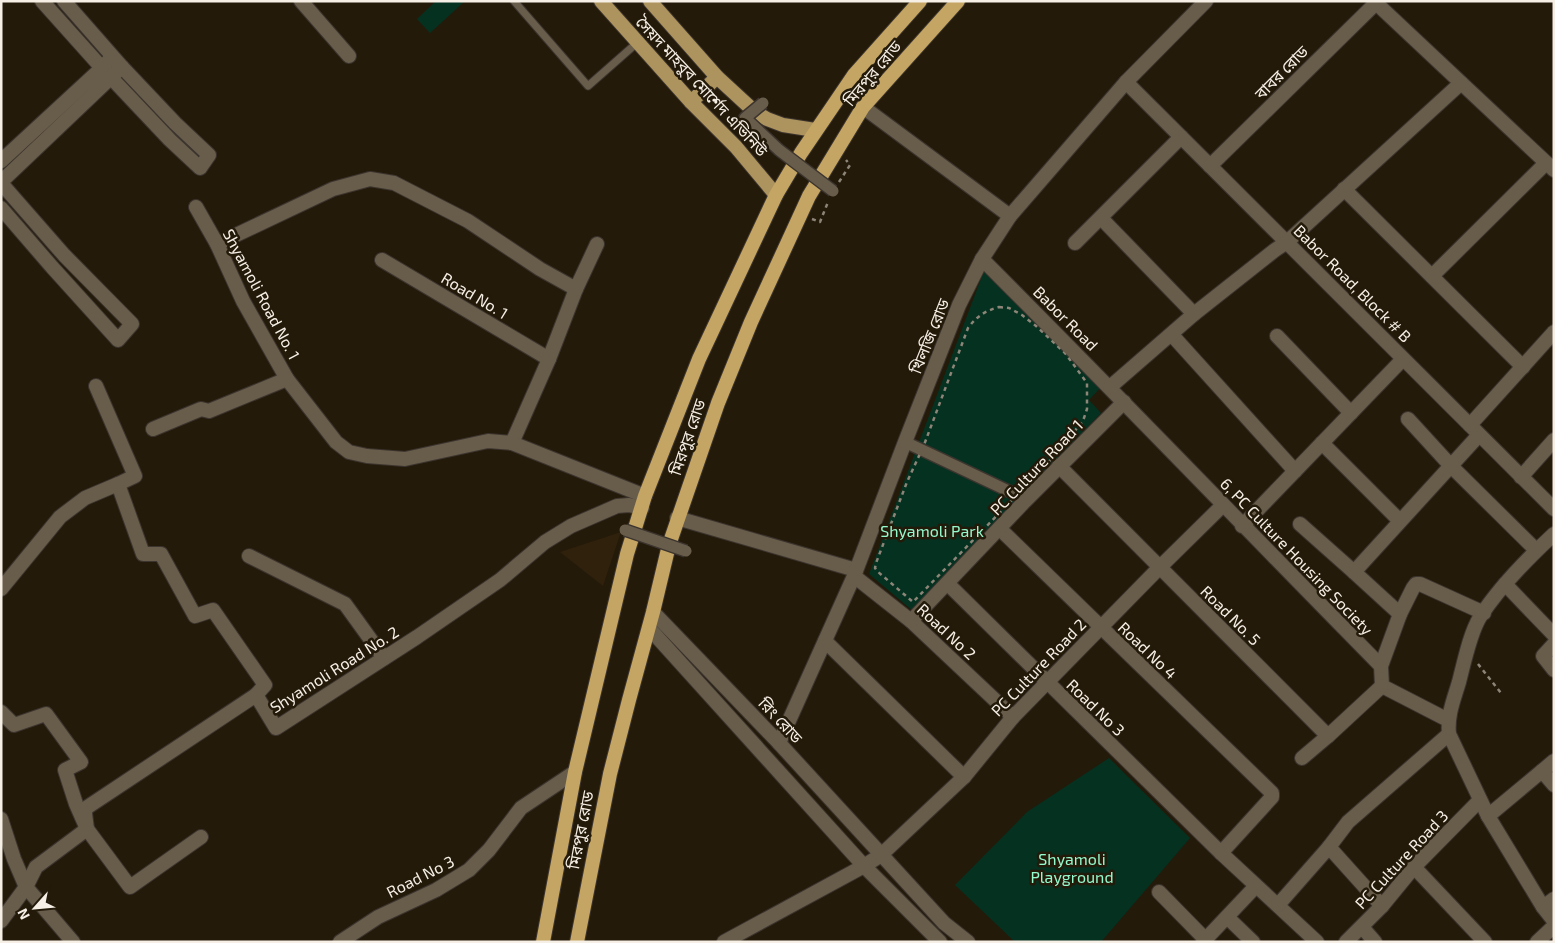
<svg xmlns="http://www.w3.org/2000/svg" width="1555" height="943" font-family="'Exo 2','Noto Sans Bengali',sans-serif">
  <rect width="100%" height="100%" fill="#241a0a"/>
  <polygon fill="#2f210b" points="621,532 603,586 560,552"/>
  <g fill="#053121">
    <polygon points="436,1 465,1 430,33 417,19"/>
    <polygon points="984,271 1102,386 1089,400 1101,413 913,611 869,574"/>
    <polygon points="1109,758 1190,838 1101,942 1015,942 955,885 1027,812"/>
  </g>
  <g fill="none" stroke-linecap="round" stroke-linejoin="round">
    <g stroke="#3c342e" stroke-width="9">
      <polyline id="service" points="514,1 588,86 638,42"/>
    </g>
    <g stroke="#3c342e" stroke-width="14">
      <polyline id="pedestrian" points="905,442 1017,495 1025,501"/>
    </g>
    <g stroke="#3c342e" stroke-width="16">
      <g id="minor">
        <polyline points="301,1 349,56"/>
        <polyline points="1376,3 1554,170"/>
        <polyline points="112,57 102,68 170,140 200,168 209,155 175,123 122,67"/>
        <polyline points="1126,82 1554,509"/>
        <polyline points="863,107 1010,216"/>
        <polyline points="1,161 102,68 42,1"/>
        <polyline points="1210,166 1378,1"/>
        <polyline points="1,182 122,67 64,1"/>
        <polyline points="1,183 64,255 132,324 118,340 52,267 1,208"/>
        <polyline points="1344,189 1523,367"/>
        <polyline points="196,207 217,244 243,301 287,379 336,442 349,452 367,456 405,459 488,441 512,443 549,359 576,289 597,244"/>
        <polyline points="1101,218 1194,314"/>
        <polyline points="1075,243 1181,137"/>
        <polyline points="217,244 333,189 370,179 394,183 468,221 540,269 576,289"/>
        <path d="M982,259c135,135 266,272 399,407l1,20 66,34"/>
        <polyline points="382,260 549,359"/>
        <polyline points="1432,276 1546,163"/>
        <polyline points="1172,335 1295,471"/>
        <polyline points="1277,336 1351,413"/>
        <polyline points="96,386 135,476 118,484 143,554 161,554 195,616 213,610 265,685 256,695"/>
        <polyline points="1110,387 1194,314 1275,250 1287,242 1461,83"/>
        <polyline points="1408,419 1451,466 1536,550"/>
        <polyline points="1470,425 1554,332"/>
        <polyline points="153,429 201,409 209,411 287,379"/>
        <polyline points="512,443 645,496"/>
        <polyline points="1322,443 1400,521"/>
        <polyline points="1059,466 1328,736 1382,686"/>
        <polyline points="1521,477 1554,440"/>
        <polyline points="677,518 856,570"/>
        <polyline points="1300,524 1354,572"/>
        <polyline points="1242,526 1403,359"/>
        <path d="M1554,534c-27,25 -54,52 -74,83 -10,16 -16,46 -21,65 -5,17 -12,33 -10,52l39,82 55,91 11,14"/>
        <polyline points="249,556 345,604 384,658"/>
        <polyline points="854,576 911,621 1013,717"/>
        <polyline points="948,584 1221,853 1272,797 1272,793 1000,529"/>
        <polyline points="1505,584 1554,635"/>
        <polyline points="1,589 60,517 85,498 118,484"/>
        <polyline points="1400,614 1413,588 1416,584 1420,584 1484,613"/>
        <polyline points="911,621 1025,501 1124,402"/>
        <polyline points="825,641 964,777"/>
        <polyline points="1554,644 1543,656 1554,670"/>
        <polyline points="1381,666 1400,614 1354,572 1479,435"/>
        <polyline points="1,712 14,725 46,714 81,762 65,770 76,804 87,829 130,887 201,837"/>
        <polyline points="779,743 854,576 905,442 959,305 982,259 1010,216 1062,156 1126,82 1206,1"/>
        <polyline points="1302,758 1328,736"/>
        <polyline points="1542,771 1554,785"/>
        <polyline points="1488,816 1554,761"/>
        <polyline points="1,819 14,859 26,887 73,942"/>
        <polyline points="1329,847 1382,906"/>
        <polyline points="1221,853 1317,942"/>
        <polyline points="1414,867 1485,942"/>
        <polyline points="1159,892 1205,939"/>
        <polyline points="1278,905 1329,847 1348,822 1449,734"/>
        <polyline points="1543,907 1554,899"/>
        <polyline points="1227,917 1253,942"/>
        <polyline points="1,921 26,887 36,867 87,829 85,813 86,808 256,695 276,728 417,637 500,580 545,542 571,526 617,506 629,505 642,508"/>
        <polyline points="1362,927 1375,942"/>
        <polyline points="340,942 378,917 436,890 469,870 489,850 521,808 575,772"/>
        <polyline points="724,942 864,866 881,855 964,777 1013,717 1159,568 1223,505"/>
        <polyline points="1203,942 1256,886"/>
        <polyline points="1346,942 1382,906 1414,867 1480,800"/>
        <polyline points="1537,942 1554,926"/>
      </g>
    </g>
    <g stroke="#3c342e" stroke-width="16">
      <g id="secondary">
        <polyline points="653,612 779,743 944,923 968,942"/>
        <polyline points="649,628 864,866 940,942"/>
      </g>
    </g>
    <g stroke="#3c342e" stroke-width="16">
      <g id="primary">
        <polyline points="601,1 691,102 736,147 776,195"/>
        <polyline points="650,1 717,77 755,112 767,119 783,125 815,130"/>
        <polyline points="691,102 717,77"/>
      </g>
    </g>
    <g stroke="#3c342e" stroke-width="16">
      <g id="trunk">
        <polyline points="543,942 575,772 627,554 645,496 699,359 776,195 801,153 854,75 920,1"/>
        <polyline points="577,942 610,774 629,700 653,612 669,545 718,403 751,322 809,196 863,107 958,1"/>
      </g>
    </g>
    <g stroke="#8d8578" stroke-width="2.5" stroke-dasharray="4 4" stroke-linecap="butt">
      <polyline points="839,182 850,165 846,160"/>
      <polyline points="812,219 820,222 828,202"/>
      <path d="M999,307l10,1 13,7 14,11 29,27 22,30v26l-4,12 -36,43 -134,138 -36,-31 -2,-3 1,-5 31,-81 17,-37 44,-117c9,-12 17,-17 31,-21z"/>
      <polyline points="1478,664 1501,693"/>
    </g>
    <use href="#service" stroke="#685d4b" stroke-width="7"/>
    <use href="#pedestrian" stroke="#685d4b" stroke-width="11"/>
    <use href="#minor" stroke="#685d4b" stroke-width="14"/>
    <use href="#secondary" stroke="#685d4b" stroke-width="14"/>
    <use href="#primary" stroke="#ad935d" stroke-width="14"/>
    <use href="#trunk" stroke="#c4a563" stroke-width="14"/>
    <g stroke="#3c342e" stroke-width="14" stroke-linecap="butt">
      <g id="pedestrian-bridge">
        <polyline points="763,103 745,118 779,150 833,191"/>
        <polyline points="625,530 686,551"/>
      </g>
    </g>
    <use href="#pedestrian-bridge" stroke="#685d4b" stroke-width="11"/>
  </g>
  <g text-anchor="middle" dominant-baseline="central" stroke-width="5" stroke-linejoin="round" paint-order="stroke">
    <g font-size="16" fill="#f6efe5" stroke="#241a0a">
      <text transform="translate(1281 72) rotate(-45)">বাবর রোড</text>
      <text transform="translate(872 73) rotate(-50)">মিরপুর রোড</text>
      <text transform="translate(702 86) rotate(47)">সৈয়দ মাহবুব মোর্শেদ এভিনিউ</text>
      <text transform="translate(1353 283) rotate(45)">Babor Road, Block # B</text>
      <text transform="translate(262 294) rotate(62)">Shyamoli Road No. 1</text>
      <text transform="translate(475 295) rotate(31)">Road No. 1</text>
      <text transform="translate(1066 318) rotate(45)">Babor Road</text>
      <text transform="translate(929 336) rotate(-68)">খিলজি রোড</text>
      <text transform="translate(687 437) rotate(-71)">মিরপুর রোড</text>
      <text transform="translate(1036 467) rotate(-46)">PC Culture Road 1</text>
      <text transform="translate(1297 556) rotate(46)">6, PC Culture Housing Society</text>
      <text transform="translate(1231 615) rotate(45)">Road No. 5</text>
      <text transform="translate(947 631) rotate(43)">Road No 2</text>
      <text transform="translate(1148 650) rotate(44)">Road No 4</text>
      <text transform="translate(1038 667) rotate(-46)">PC Culture Road 2</text>
      <text transform="translate(334 669) rotate(-32)">Shyamoli Road No. 2</text>
      <text transform="translate(1096 707) rotate(44)">Road No 3</text>
      <text transform="translate(781 720) rotate(47)">রিং রোড</text>
      <text transform="translate(580 830) rotate(-79)">মিরপুর রোড</text>
      <text transform="translate(1401 859) rotate(-47)">PC Culture Road 3</text>
      <text transform="translate(420 876) rotate(-27)">Road No 3</text>
    </g>
    <g font-size="16" fill="#94facd" stroke="#241a0a">
      <text x="932" y="530">Shyamoli Park</text>
      <text x="1072" y="858">Shyamoli<tspan x="1072" dy="18">Playground</tspan></text>
    </g>
  </g>
  <rect width="1555" height="943" fill="none" stroke="#f6efe5" stroke-width="5"/>
  <g transform="translate(35 908) rotate(243)" stroke="#241a0a" stroke-width="4" paint-order="stroke">
  <path d="M0-4L9 19L0 12L-9 19Z" fill="#f6efe5"/>
  <text y="-8" font-size="14" font-weight="bold" text-anchor="middle" fill="#f6efe5">N</text>
  </g>
</svg>
